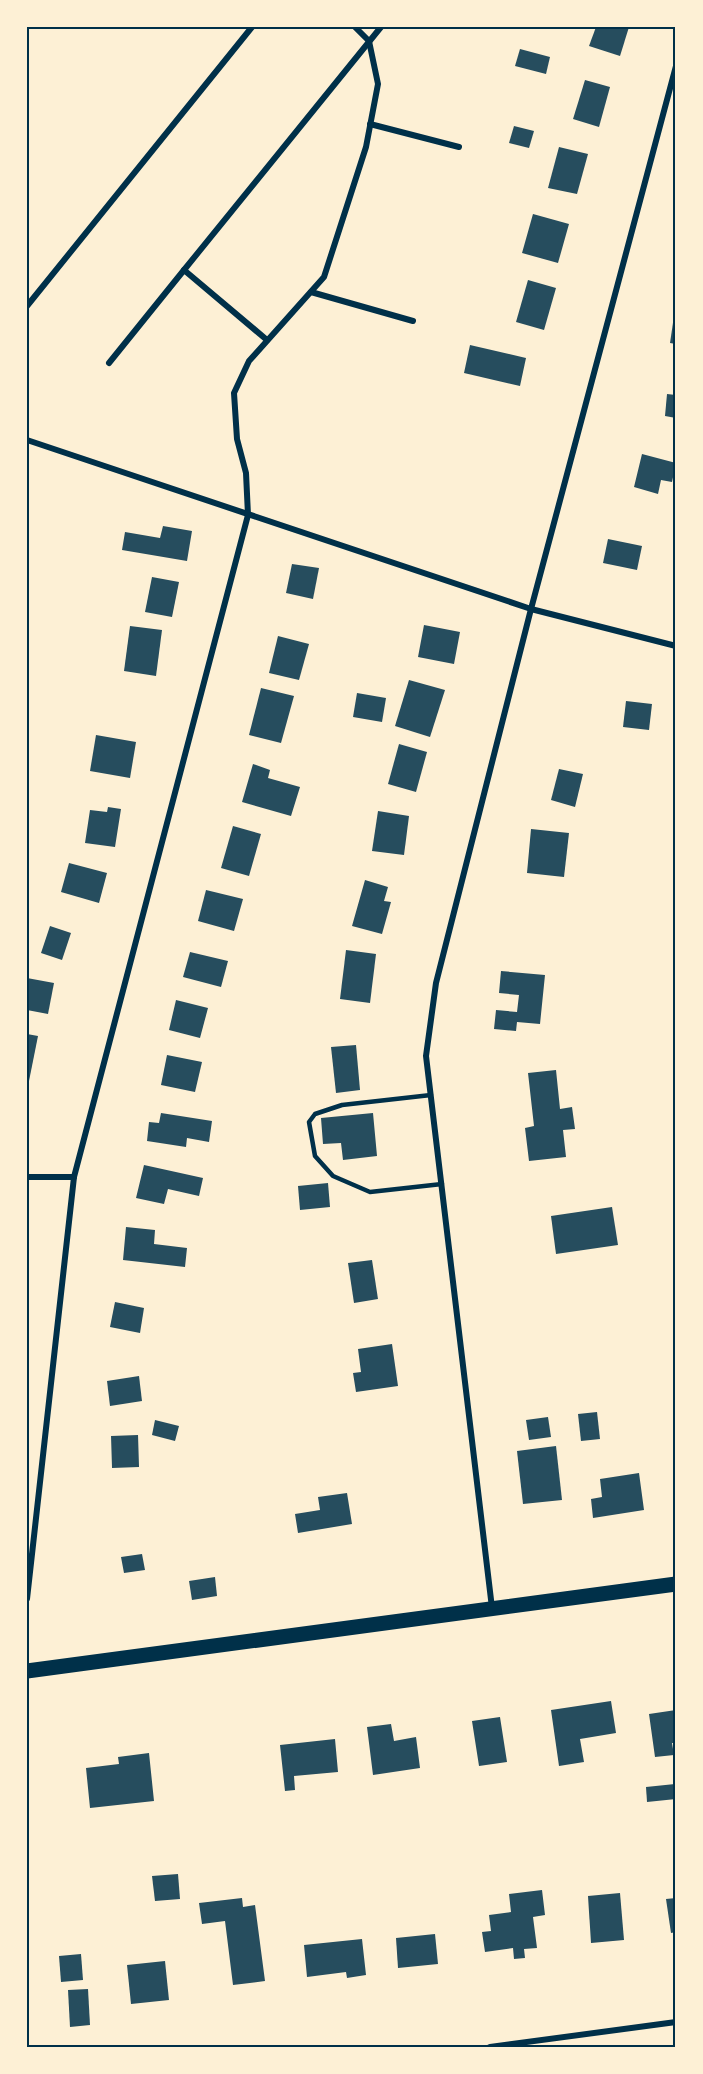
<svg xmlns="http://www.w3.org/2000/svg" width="703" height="2074" font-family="Helvetica,sans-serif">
  <rect width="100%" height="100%" fill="#fdf0d5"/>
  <g fill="#264d5e">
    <polygon points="596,27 629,27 620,56 589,46"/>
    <polygon points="520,49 550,57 546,74 515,66"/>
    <polygon points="585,80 610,87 599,127 573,119"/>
    <polygon points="514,126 534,131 529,148 509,143"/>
    <polygon points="559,147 588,154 577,194 548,188"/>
    <polygon points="533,214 569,224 558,263 522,253"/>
    <polygon points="528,280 556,288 544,330 516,322"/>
    <polygon points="674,316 676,316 676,344 670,343"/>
    <polygon points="470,345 526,358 520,386 464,373"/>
    <polygon points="667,394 676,395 676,418 665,416"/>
    <polygon points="642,454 676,463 672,482 661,480 658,494 634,487"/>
    <polygon points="163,526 192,531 187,561 122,550 125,532 160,538"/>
    <polygon points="608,539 642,546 637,570 603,563"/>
    <polygon points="292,564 319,568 313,599 286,593"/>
    <polygon points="152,577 179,582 172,617 145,612"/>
    <polygon points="424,625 460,632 454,664 418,657"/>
    <polygon points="130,626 162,630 156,676 124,671"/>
    <polygon points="278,636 309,644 299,680 269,673"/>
    <polygon points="409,680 445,690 430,737 395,726"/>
    <polygon points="261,688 294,696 281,743 249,735"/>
    <polygon points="357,693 386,698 382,722 353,717"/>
    <polygon points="626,701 652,704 649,730 623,727"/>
    <polygon points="96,735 136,742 130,778 90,771"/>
    <polygon points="399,744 427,752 416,792 388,784"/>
    <polygon points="253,764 270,770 268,778 300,787 291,816 242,802"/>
    <polygon points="559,769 583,774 575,807 551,800"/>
    <polygon points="108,807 121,809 115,847 85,843 90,810 107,812"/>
    <polygon points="378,811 409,816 404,855 372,851"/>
    <polygon points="233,826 261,834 249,876 221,868"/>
    <polygon points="531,829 569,833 564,877 527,873"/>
    <polygon points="69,863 107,873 99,903 61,892"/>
    <polygon points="365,880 388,887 384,901 391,902 382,934 352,926"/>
    <polygon points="206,890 243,899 234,931 198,921"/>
    <polygon points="50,926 71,933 62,960 41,953"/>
    <polygon points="346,950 376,954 370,1003 340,999"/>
    <polygon points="190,952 228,961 221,987 183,977"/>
    <polygon points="501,971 545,975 540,1024 517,1022 516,1031 494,1029 496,1010 517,1012 519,995 499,993"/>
    <polygon points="27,978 54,983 48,1014 27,1010"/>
    <polygon points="176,1000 208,1008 200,1038 169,1030"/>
    <polygon points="27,1034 38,1036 28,1086 27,1086"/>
    <polygon points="356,1045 360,1090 336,1093 331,1047"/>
    <polygon points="167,1055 202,1062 195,1092 161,1085"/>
    <polygon points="556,1070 560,1109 572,1107 575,1129 563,1130 566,1157 529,1161 525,1128 534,1126 528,1073"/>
    <polygon points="161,1113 212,1121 209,1142 187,1138 186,1147 147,1141 149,1122 159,1123"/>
    <polygon points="373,1113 377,1156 343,1160 341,1143 323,1144 321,1118"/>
    <polygon points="144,1165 203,1178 199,1196 168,1189 164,1204 136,1198"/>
    <polygon points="328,1183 330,1207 300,1210 298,1186"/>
    <polygon points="612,1207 618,1245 556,1254 551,1216"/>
    <polygon points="126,1227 155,1230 154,1244 187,1248 185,1267 123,1260"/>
    <polygon points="372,1260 378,1299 354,1303 348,1263"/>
    <polygon points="115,1302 144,1308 140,1333 110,1327"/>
    <polygon points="392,1344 398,1386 356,1392 353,1373 361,1372 358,1349"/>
    <polygon points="139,1376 142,1401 110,1406 107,1381"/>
    <polygon points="597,1412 600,1439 581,1441 578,1414"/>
    <polygon points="548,1417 551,1437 529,1440 526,1420"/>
    <polygon points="155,1420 179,1426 175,1441 152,1435"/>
    <polygon points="138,1435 139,1467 112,1468 111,1436"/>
    <polygon points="556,1446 562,1500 523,1504 517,1451"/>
    <polygon points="639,1473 644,1510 593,1518 591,1499 602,1497 600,1479"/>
    <polygon points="347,1493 352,1524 298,1533 295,1514 320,1510 318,1497"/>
    <polygon points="142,1554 145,1570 124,1573 121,1557"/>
    <polygon points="215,1577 217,1596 192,1600 189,1581"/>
    <polygon points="611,1701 616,1733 580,1739 584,1762 559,1766 551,1710"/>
    <polygon points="676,1710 676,1743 672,1743 674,1755 655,1757 649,1714"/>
    <polygon points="500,1717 507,1762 479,1766 472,1721"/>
    <polygon points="391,1724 394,1741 416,1737 420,1768 373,1775 367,1727"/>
    <polygon points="335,1739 338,1772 294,1776 295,1790 285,1791 280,1745"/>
    <polygon points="149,1753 154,1801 90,1808 86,1768 119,1764 118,1757"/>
    <polygon points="675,1784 676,1799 647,1802 646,1787"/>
    <polygon points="178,1874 180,1899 155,1901 152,1876"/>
    <polygon points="542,1890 545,1915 533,1917 537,1948 524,1949 525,1958 514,1959 513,1948 485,1952 482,1932 491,1931 489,1915 511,1912 509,1894"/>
    <polygon points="620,1893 624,1940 591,1943 588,1896"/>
    <polygon points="242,1898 243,1907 255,1905 265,1981 233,1985 225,1921 202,1924 199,1903"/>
    <polygon points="676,1898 676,1932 671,1933 666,1899"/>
    <polygon points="435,1934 438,1964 398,1968 396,1938"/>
    <polygon points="362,1939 366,1975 347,1978 346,1972 307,1977 304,1945"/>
    <polygon points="81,1954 83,1980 61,1982 59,1956"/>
    <polygon points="165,1961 169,2000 131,2004 127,1965"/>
    <polygon points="88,1989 90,2025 70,2027 68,1990"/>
  </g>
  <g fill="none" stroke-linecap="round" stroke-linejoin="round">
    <polyline stroke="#003049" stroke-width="4.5" points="431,1095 342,1105 315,1114 309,1122 315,1156 333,1176 370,1192 442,1184"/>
    <g stroke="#003049" stroke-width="6">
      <polyline points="370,124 459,147"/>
      <polyline points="184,270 381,27"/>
      <polyline points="311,292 413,321"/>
      <polyline points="27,306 252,27"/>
      <polyline points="109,363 184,270 267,340"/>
      <polyline points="27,440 531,609 676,646"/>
      <polyline points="27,1177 74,1177"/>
      <polyline points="27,1599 74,1177 248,515 246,473 237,439 234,393 249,361 324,277 366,147 378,84 369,41 355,27"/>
      <polyline points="492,1608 426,1056 436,983 531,609 676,66"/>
      <polyline points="490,2047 676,2022"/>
    </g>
    <polyline stroke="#003049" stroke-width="15" points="27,1671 676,1584"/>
  </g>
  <rect width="703" height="2074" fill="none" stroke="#fdf0d5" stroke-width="57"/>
  <rect x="28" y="28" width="646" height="2018" fill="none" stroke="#003049" stroke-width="2"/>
</svg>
